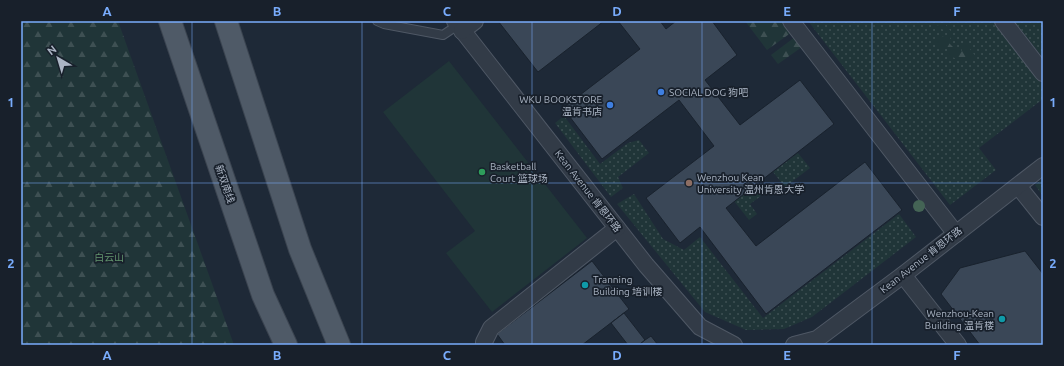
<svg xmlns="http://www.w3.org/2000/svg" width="1064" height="366" font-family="Ubuntu,'Noto Sans SC',sans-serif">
  <defs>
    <pattern id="grass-dots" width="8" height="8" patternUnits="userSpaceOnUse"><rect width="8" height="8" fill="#203538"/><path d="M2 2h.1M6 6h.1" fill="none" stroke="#3e5053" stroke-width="1.8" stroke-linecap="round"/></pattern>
    <pattern id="forest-firs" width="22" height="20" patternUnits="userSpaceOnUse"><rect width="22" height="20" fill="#203538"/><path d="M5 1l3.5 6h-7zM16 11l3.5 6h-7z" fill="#3e5053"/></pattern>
  </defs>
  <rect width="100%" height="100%" fill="#1e2937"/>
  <g fill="url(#grass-dots)">
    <polygon points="808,21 994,21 1043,85 1043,99 979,148 996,170 950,205"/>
    <polygon points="1014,21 1043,21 1043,58"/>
    <polygon points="564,116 600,164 628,143 639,140 649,153 618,177 623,188 611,197 555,123"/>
    <polygon points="798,153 810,168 785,187 773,172"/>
    <polygon points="1043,179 1043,196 1035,185"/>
    <polygon points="754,187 761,196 750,204 757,214 749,220 734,201"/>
    <polygon points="634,194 663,239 684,250 700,237 763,318 899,214 916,237 812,317 784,329 746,330 705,312 617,204"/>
  </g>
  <g fill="url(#forest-firs)">
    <polygon points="21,21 118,21 234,345 21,345"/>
    <polygon points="745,21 784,21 792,32 767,50"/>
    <path d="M945,24l8,10 -5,8 7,7 7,2 -2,-8 7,2 9,12c-9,6 -19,3 -28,-2l-1,-8 -6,2 -8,-8 5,-3 11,-3 -5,-5 -10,-4z"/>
    <polygon points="795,37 802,47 778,64 771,55"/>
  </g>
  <polygon fill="#203538" points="449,61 587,238 492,312 446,253 475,231 383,112"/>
  <g fill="#3a4757" stroke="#19222d">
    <polygon points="498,21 604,21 538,72"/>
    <polygon points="618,21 660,21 666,29 676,21 712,21 737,55 705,80 740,125 800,80 834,124 726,208 756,246 865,162 902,210 766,314 700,227 680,243 646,198 714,146 679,100 602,159 563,108 640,49"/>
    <polygon points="1025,251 1043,274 1043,345 980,345 941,294 960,268"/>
    <polygon points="592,261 629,309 582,345 505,345 497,334"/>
    <polygon points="624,313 645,340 639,345 628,345 611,323"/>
    <polygon points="651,336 658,345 639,345 645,340"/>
  </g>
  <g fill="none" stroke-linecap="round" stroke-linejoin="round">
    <g stroke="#4f5865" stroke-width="10">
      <polyline id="service" points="377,21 384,24 443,35 458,25"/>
    </g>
    <g stroke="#4f5865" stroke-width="18">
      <g id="minor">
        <polyline points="455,21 646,265 700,327 734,345"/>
        <polyline points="791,21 956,234"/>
        <polyline points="1003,21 1043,73"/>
        <polyline points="462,31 475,21"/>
        <polyline points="1018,186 1043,217"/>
        <polyline points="903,275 958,345"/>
        <polyline points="484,345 484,342 491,328 617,228"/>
        <polyline points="794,345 817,339 903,275 1043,166"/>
      </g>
    </g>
    <g stroke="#3b4450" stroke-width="24">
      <g id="primary">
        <polyline points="170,21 263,295 286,345"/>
        <polyline points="226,21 300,249 339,345"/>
      </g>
    </g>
    <use href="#service" stroke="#323b47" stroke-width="8"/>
    <use href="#minor" stroke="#323b47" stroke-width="16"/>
    <use href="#primary" stroke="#4f5a67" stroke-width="22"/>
  </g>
  <circle fill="#446455" cx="919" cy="206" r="6"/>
  <path fill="none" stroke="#79acfc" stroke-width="1" stroke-opacity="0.55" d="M192,21v324M362,21v324M532,21v324M702,21v324M872,21v324M21,183h1022"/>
  <g fill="#3f7fe0" stroke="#18202b" stroke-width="1.5">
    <circle cx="661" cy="92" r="4"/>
    <circle cx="610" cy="105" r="4"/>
  </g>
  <circle fill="#2e9e5b" stroke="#18202b" stroke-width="1.5" cx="482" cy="172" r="4"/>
  <circle fill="#8d6e63" stroke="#18202b" stroke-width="1.5" cx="689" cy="183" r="4"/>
  <g fill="#0f9aa8" stroke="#18202b" stroke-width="1.5">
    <circle cx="585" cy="285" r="4"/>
    <circle cx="1002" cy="319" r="4"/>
  </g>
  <g text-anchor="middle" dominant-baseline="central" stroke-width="3.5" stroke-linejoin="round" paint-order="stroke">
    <g font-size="10" fill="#abb5c4" stroke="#18202b" text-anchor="start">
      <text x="669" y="92">SOCIAL DOG 狗吧</text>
      <text x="602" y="99" text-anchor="end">WKU BOOKSTORE<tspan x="602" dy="12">温肯书店</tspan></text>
      <text x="490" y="166">Basketball<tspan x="490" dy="12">Court 篮球场</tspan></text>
      <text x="697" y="177">Wenzhou Kean<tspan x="697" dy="12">University 温州肯恩大学</tspan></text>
      <text x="593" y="279">Tranning<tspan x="593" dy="12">Building 培训楼</tspan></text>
      <text x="994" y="313" text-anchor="end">Wenzhou-Kean<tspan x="994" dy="12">Building 温肯楼</tspan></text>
    </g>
    <g font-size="10" fill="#abb5c4" stroke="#18202b">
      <text transform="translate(225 184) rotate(71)">新双南线</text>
      <text transform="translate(588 191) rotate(52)">Kean Avenue 肯恩环路</text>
      <text transform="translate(921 260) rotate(-38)">Kean Avenue 肯恩环路</text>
    </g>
    <g font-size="10" fill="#63956e" stroke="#18202b">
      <text x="109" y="257">白云山</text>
    </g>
  </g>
  <rect width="1064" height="366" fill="none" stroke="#18202b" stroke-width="44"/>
  <g transform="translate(58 58) rotate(322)" stroke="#18202b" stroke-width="3" paint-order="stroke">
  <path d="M0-3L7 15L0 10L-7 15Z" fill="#abb5c4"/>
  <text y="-6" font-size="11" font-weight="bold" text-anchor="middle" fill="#abb5c4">N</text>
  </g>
  <rect x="22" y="22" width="1020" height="322" fill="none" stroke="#79acfc" stroke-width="1.5"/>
  <g font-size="13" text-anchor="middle" font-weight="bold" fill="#79acfc">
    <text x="107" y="16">A</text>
    <text x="277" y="16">B</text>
    <text x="447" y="16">C</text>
    <text x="617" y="16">D</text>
    <text x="787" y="16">E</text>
    <text x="957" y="16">F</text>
    <text x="11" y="107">1</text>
    <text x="1053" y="107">1</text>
    <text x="11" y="268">2</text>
    <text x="1053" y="268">2</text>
    <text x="107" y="360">A</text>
    <text x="277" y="360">B</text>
    <text x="447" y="360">C</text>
    <text x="617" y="360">D</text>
    <text x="787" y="360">E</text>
    <text x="957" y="360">F</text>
  </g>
</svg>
